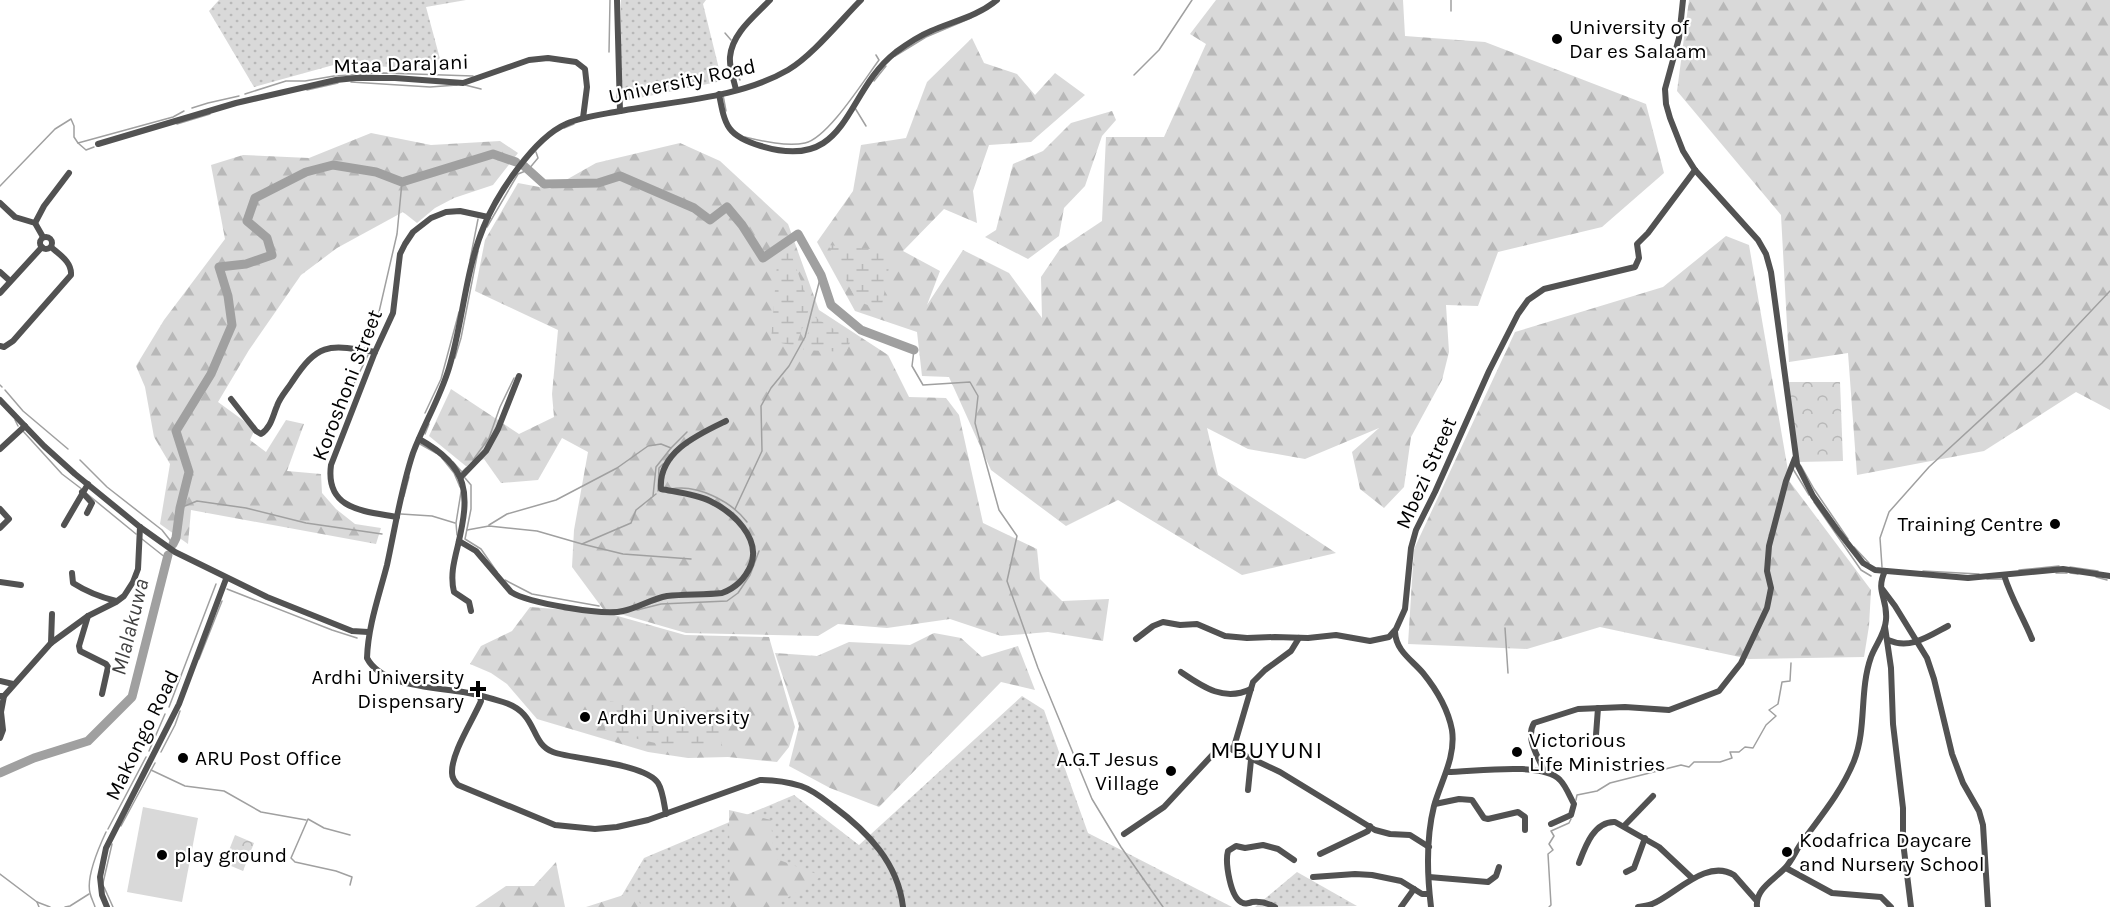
<svg xmlns="http://www.w3.org/2000/svg" width="2110" height="907" font-family="Karla,sans-serif">
  <defs>
    <pattern id="grass-dots" width="8" height="8" patternUnits="userSpaceOnUse" patternTransform="scale(1.5)"><rect width="8" height="8" fill="#d9d9d9"/><path d="M2 2h.1M6 6h.1" fill="none" stroke="#b8b8b8" stroke-width="1.8" stroke-linecap="round"/></pattern>
    <pattern id="forest-firs" width="22" height="20" patternUnits="userSpaceOnUse" patternTransform="scale(1.5)"><rect width="22" height="20" fill="#d9d9d9"/><path d="M5 1l3.5 6h-7zM16 11l3.5 6h-7z" fill="#b8b8b8"/></pattern>
    <pattern id="wetland-marsh" width="20" height="14" patternUnits="userSpaceOnUse" patternTransform="scale(1.5)"><rect width="20" height="14" fill="#d9d9d9"/><path d="M1 5h8M5 5V1M11 12h8M15 12V8" fill="none" stroke="#b8b8b8"/></pattern>
    <pattern id="park-crowns" width="20" height="18" patternUnits="userSpaceOnUse" patternTransform="scale(1.5)"><rect width="20" height="18" fill="#d9d9d9"/><path d="M2 6a3 3 0 1 1 6 0M12 15a3 3 0 1 1 6 0" fill="none" stroke="#b8b8b8"/></pattern>
  </defs>
  <rect width="100%" height="100%" fill="#fff"/>
  <g fill="url(#grass-dots)">
    <polygon points="219,0 466,0 426,7 443,70 337,64 254,87 209,11"/>
    <polygon points="621,0 706,0 703,4 722,81 620,102"/>
    <polygon points="1022,696 1044,710 1088,833 1232,907 615,907 644,858 794,795 859,845"/>
    <polygon points="1297,872 1357,906 1255,907"/>
  </g>
  <g fill="url(#forest-firs)">
    <polygon points="1216,0 1403,0 1405,36 1485,42 1646,104 1664,173 1602,227 1498,252 1478,306 1446,305 1449,352 1442,380 1411,437 1404,487 1384,508 1360,489 1352,452 1379,428 1305,459 1248,449 1207,428 1218,475 1336,553 1242,575 1118,500 1066,526 991,470 949,377 922,376 917,332 855,311 817,242 853,191 861,145 906,138 927,82 972,38 984,63 1017,74 1035,95 1055,73 1085,95 1031,142 989,145 973,191 977,223 944,209 903,251 940,271 927,305 963,250 1009,273 1042,318 1041,277 1060,249 1102,221 1106,137 1164,137 1206,44 1190,34"/>
    <polygon points="1689,0 2110,0 2110,410 2076,392 1984,451 1857,475 1848,353 1789,362 1781,215 1677,91"/>
    <polygon points="1112,111 1116,120 1102,136 1085,186 1064,208 1059,236 1028,259 985,237 996,230 1013,164 1043,151 1071,123"/>
    <polygon points="371,133 431,145 500,141 518,153 493,185 454,198 435,208 417,223 403,212 337,248 301,275 249,350 218,402 255,429 250,440 266,452 286,420 304,424 287,471 321,474 322,493 336,509 355,524 381,528 376,544 191,510 188,544 160,524 170,464 154,437 145,387 136,366 164,320 225,239 211,165 243,155 309,158"/>
    <polygon points="680,143 720,161 788,224 819,310 888,355 909,397 946,398 959,415 983,523 1037,549 1040,579 1062,601 1109,599 1103,641 1048,632 1001,636 950,619 887,628 838,624 818,636 686,633 603,609 572,567 574,530 588,452 562,438 538,480 501,483 484,459 467,467 429,436 451,389 519,434 554,417 552,394 558,330 475,291 485,240 518,183 550,189 596,163"/>
    <polygon points="1726,236 1749,245 1790,482 1871,590 1869,626 1864,657 1749,659 1600,627 1527,649 1408,644 1414,549 1515,332 1663,287"/>
    <polygon points="530,607 607,613 685,635 769,637 795,727 789,747 777,762 728,757 688,758 648,752 537,719 507,684 491,673 470,664 481,646 512,631"/>
    <polygon points="934,633 961,638 982,657 1018,646 1035,690 1001,682 879,807 830,788 789,766 799,726 775,653 817,656 849,642 910,645"/>
    <polygon points="729,810 771,820 774,858 822,876 773,907 730,907"/>
    <polygon points="556,862 565,907 475,907 506,886 534,886"/>
    <polygon points="636,891 641,907 586,907"/>
  </g>
  <g fill="url(#wetland-marsh)">
    <polygon points="828,245 892,251 881,310 857,301"/>
    <polygon points="778,251 790,251 810,306 796,346 771,341"/>
    <polygon points="813,316 851,340 846,352 803,350"/>
    <path d="M610,701l113,10 -2,35c-44,4 -75,-4 -116,-16z"/>
  </g>
  <g fill="url(#park-crowns)">
    <polygon points="1788,382 1840,382 1843,461 1798,462"/>
    <polygon points="235,835 254,843 243,871 224,863"/>
  </g>
  <polygon fill="#d9d9d9" points="143,807 198,818 182,902 127,892"/>
  <g fill="none" stroke-linecap="round" stroke-linejoin="round">
    <g stroke="#a0a0a0" stroke-width="1.5">
      <polyline points="1451,11 1451,0"/>
      <polyline points="725,33 731,40"/>
      <polyline points="609,52 610,0"/>
      <polyline points="895,56 926,37 971,18"/>
      <polyline points="733,68 740,80"/>
      <polyline points="1134,75 1159,50 1192,0"/>
      <polyline points="874,81 886,66"/>
      <polyline points="351,82 430,87 457,85"/>
      <polyline points="465,85 481,89"/>
      <polyline points="307,90 338,83"/>
      <polyline points="245,94 286,81 305,81 334,76 384,73 473,76"/>
      <polyline points="723,95 726,111"/>
      <polyline points="192,108 208,103 239,96"/>
      <polyline points="855,108 866,126"/>
      <polyline points="177,124 210,114"/>
      <polyline points="564,128 574,124"/>
      <path d="M745,137c17,4 42,10 60,6 23,-5 59,-63 74,-83l-3,-5"/>
      <polyline points="78,143 86,150 94,147"/>
      <polyline points="0,186 55,129 71,119 74,126 74,137 78,143 173,117 184,111"/>
      <polyline points="487,227 518,174 528,170 538,158 536,152"/>
      <polyline points="470,260 478,219"/>
      <polyline points="373,338 397,234 402,182"/>
      <polyline points="914,350 912,366 923,385 970,382 978,396 975,423 999,510 1017,536 1007,581 1038,668 1092,799 1121,847 1163,907"/>
      <polyline points="455,358 461,338 478,251"/>
      <polyline points="0,385 2,387"/>
      <polyline points="5,390 23,411 68,449"/>
      <polyline points="350,392 368,355"/>
      <polyline points="425,413 441,379 459,312"/>
      <polyline points="15,420 18,426"/>
      <polyline points="22,430 62,474 83,490"/>
      <polyline points="425,434 429,424"/>
      <polyline points="420,444 436,453"/>
      <polyline points="442,458 454,473 460,487"/>
      <polyline points="80,460 107,487 162,530 173,544"/>
      <polyline points="473,460 489,438 500,407 514,378"/>
      <polyline points="453,462 462,472 466,468"/>
      <polyline points="1801,466 1814,489 1848,539"/>
      <polyline points="1793,469 1809,495"/>
      <polyline points="465,478 471,485 471,509 465,539 481,549 497,572"/>
      <path d="M671,489c26,-5 60,12 76,33"/>
      <polyline points="658,491 659,468 663,464"/>
      <polyline points="86,493 136,534"/>
      <polyline points="404,496 409,477"/>
      <polyline points="653,496 656,467 671,448 687,432"/>
      <polyline points="1814,502 1861,570 1871,576"/>
      <polyline points="180,508 197,501 246,508 306,523 382,534"/>
      <polyline points="735,509 762,451 761,406 771,388 789,366 805,337 821,275"/>
      <polyline points="401,514 432,516 455,523"/>
      <polyline points="489,525 507,514 556,500 617,468 648,446 661,444 671,448"/>
      <polyline points="467,530 489,526 537,531 582,544 623,554 691,559"/>
      <polyline points="457,535 456,523 461,492"/>
      <polyline points="142,539 166,558"/>
      <polyline points="582,544 631,523 636,510 656,494"/>
      <polyline points="1854,547 1869,563"/>
      <polyline points="1882,567 1880,538 1889,512 1929,467 2042,363 2110,291"/>
      <polyline points="2070,567 2098,571"/>
      <polyline points="2019,570 2059,566"/>
      <polyline points="1923,571 1979,574"/>
      <polyline points="2056,573 2067,573"/>
      <polyline points="2070,573 2078,574"/>
      <polyline points="2096,577 2107,580"/>
      <polyline points="1987,579 2003,579"/>
      <polyline points="505,580 532,594 599,606"/>
      <polyline points="227,589 332,630 357,638"/>
      <polyline points="637,610 661,604 727,601 738,593 750,575 759,551"/>
      <polyline points="1505,628 1508,673"/>
      <polyline points="199,659 222,601"/>
      <polyline points="169,707 216,584"/>
      <polyline points="149,751 165,714"/>
      <polyline points="161,752 175,725 180,711"/>
      <polyline points="151,770 185,786 224,791 261,812 306,820"/>
      <polyline points="1576,800 1577,795 1597,791 1610,783 1681,765 1689,767 1694,762 1720,762 1732,758 1730,752 1739,752 1745,747 1753,748 1766,725 1776,716 1769,710 1778,704 1782,682 1790,681 1791,663"/>
      <polyline points="121,826 155,763"/>
      <polyline points="108,829 146,757"/>
      <polyline points="0,874 37,902 39,907"/>
      <polyline points="103,883 112,844"/>
      <polyline points="350,885 352,877 336,871 295,862 291,858 308,819 324,828 350,835"/>
      <polyline points="104,887 113,907"/>
      <polyline points="37,902 50,907"/>
      <polyline points="65,907 70,906 89,894"/>
      <path d="M95,907c-1,-4 -4,-9 -5,-14 -4,-16 9,-46 16,-61"/>
      <polyline points="1549,907 1551,905 1548,854 1553,850 1549,844 1554,836 1551,831 1569,823 1571,819"/>
    </g>
    <g stroke="#a0a0a0" stroke-width="9">
      <polyline points="524,166 544,184 598,183 620,176 694,208 710,220 727,207 742,225 763,258 798,234 821,275 831,305 861,330 914,350"/>
      <polyline points="173,544 176,538 180,508 189,472 176,431 211,374 232,325 228,296 219,267 246,264 272,255 267,238 247,221 255,198 306,172 333,165 376,172 402,182 493,154 516,162"/>
      <polyline points="0,773 34,758 88,741 132,697 168,555"/>
    </g>
    <g stroke="#525252" stroke-width="6">
      <polyline points="617,0 620,111"/>
      <polyline points="1683,0 1679,38 1665,89 1666,104 1670,118 1683,151 1695,170 1758,240 1766,254 1771,272 1797,464 1813,496 1838,531 1863,563 1875,570 1968,578 2063,569 2110,576"/>
      <path d="M736,90c-2,-10 -7,-22 -6,-33 2,-24 25,-41 40,-57"/>
      <path d="M719,94c6,32 8,42 42,52 89,27 82,-53 135,-94 11,-8 23,-16 35,-21 23,-10 47,-15 66,-31"/>
      <polyline points="98,144 236,103 336,80 356,78 395,78 463,83 529,60 548,58 576,62 585,69 587,87 583,118"/>
      <polyline points="0,203 15,217 35,223 43,237"/>
      <polyline points="35,223 44,206 69,173"/>
      <circle cx="46" cy="243" r="6"/>
      <polyline points="0,272 10,281"/>
      <polyline points="0,293 42,247"/>
      <path d="M0,346l4,1 9,-6 58,-66c1,-13 -11,-20 -20,-28"/>
      <path d="M231,399l25,32 5,3c10,-6 12,-19 16,-28 3,-9 10,-16 15,-24 27,-41 37,-37 83,-30"/>
      <polyline points="0,400 44,446 75,474 140,527 175,552 267,597 352,631 368,632"/>
      <path d="M419,439c51,28 51,55 39,106 -4,16 -8,31 -4,47l15,10 2,9"/>
      <polyline points="0,449 25,426"/>
      <polyline points="461,477 486,451 498,429 519,376"/>
      <polyline points="82,492 92,503 87,513"/>
      <polyline points="0,509 9,519 0,528"/>
      <path d="M397,517c-33,-6 -72,-7 -66,-52l44,-113 18,-39 7,-59 5,-10 8,-12 18,-14 15,-6 14,-1 28,6"/>
      <polyline points="64,525 88,484"/>
      <path d="M459,541l17,10 35,41c17,11 93,24 112,19 15,-3 28,-12 44,-15 18,-2 37,-1 55,-3 14,-5 23,-14 29,-28 10,-27 -18,-53 -41,-64 -14,-7 -34,-9 -49,-12 -3,-37 38,-55 65,-68"/>
      <path d="M72,573l1,10c14,9 27,14 43,18"/>
      <path d="M2004,575c7,23 19,42 28,64"/>
      <polyline points="0,582 21,585"/>
      <polyline points="1883,590 1895,606 1927,658 1934,679 1952,754 1963,783 1979,811 1983,825 1988,907"/>
      <polyline points="88,616 79,646 80,651 106,664 108,667 102,694"/>
      <polyline points="1885,627 1891,668 1893,724 1903,808 1903,842 1911,907"/>
      <path d="M1395,632c1,19 17,28 28,41 13,16 25,36 29,57 4,27 -11,51 -18,76 -8,32 -7,68 -3,101"/>
      <polyline points="1136,639 1153,626 1163,622 1180,625 1197,624 1225,636 1247,638 1275,637 1308,638 1336,635 1370,641 1389,637 1396,629 1405,609 1411,548 1416,530 1435,492 1489,371 1518,314 1528,300 1544,289 1635,267 1639,258 1637,244 1648,233 1695,170"/>
      <path d="M1888,640c22,10 41,-4 60,-14"/>
      <polyline points="51,643 52,614"/>
      <path d="M1181,672c22,15 43,30 70,17"/>
      <polyline points="0,681 13,684"/>
      <polyline points="0,696 4,696 51,643 88,616 116,602 124,596 133,582 138,569 140,527"/>
      <path d="M480,697l1,4c-8,19 -30,52 -29,72 0,5 2,8 6,12l97,40 40,4 22,-2 31,-7 112,-40c14,0 28,2 41,6 12,4 23,13 32,20 35,26 65,57 70,101"/>
      <polyline points="1596,735 1598,708"/>
      <polyline points="0,738 3,730 1,712 4,696"/>
      <polyline points="1233,750 1253,682 1265,670 1291,651 1299,638"/>
      <path d="M1544,771c-6,-15 -19,-33 -10,-48l44,-14 47,-2 44,3 50,-19 22,-28 26,-55 4,-20 -4,-17 2,-25 17,-65 9,-23"/>
      <path d="M1447,772c26,0 96,-11 113,8 6,6 10,17 14,24l-3,11 -20,9"/>
      <polyline points="1248,790 1251,760"/>
      <polyline points="1435,804 1459,799 1472,800 1484,818 1488,819 1518,812 1525,817 1525,830"/>
      <path d="M666,814c-2,-10 -3,-23 -8,-31 -13,-20 -83,-23 -105,-31 -24,-9 -14,-39 -50,-50 -13,-4 -27,-8 -40,-10 -29,-5 -81,-5 -96,-34 1,-32 12,-62 20,-93 8,-37 14,-76 26,-112 11,-29 27,-55 36,-85 14,-46 16,-97 35,-142 13,-32 50,-88 82,-102 15,-7 32,-9 49,-12 56,-11 123,-13 173,-42 25,-15 52,-49 73,-70"/>
      <polyline points="1624,826 1653,796"/>
      <polyline points="1124,834 1164,807 1216,751 1229,748 1280,772 1375,830 1390,834 1410,835 1429,847"/>
      <polyline points="1320,854 1364,833 1368,831 1370,826"/>
      <path d="M1579,863c6,-16 15,-42 36,-41l44,25 33,31"/>
      <polyline points="1786,868 1832,893 1881,897 1891,907"/>
      <polyline points="1626,872 1634,868 1645,838"/>
      <polyline points="1313,877 1355,874 1372,875 1401,881 1422,894 1429,894"/>
      <polyline points="1429,877 1488,882 1496,876 1499,867"/>
      <polyline points="107,907 102,895 100,877 106,848 179,704 226,579"/>
      <path d="M1275,907c-7,-4 -14,-6 -23,-5 -2,1 -7,2 -9,1 -13,-4 -18,-41 -15,-52l8,-5 9,2 18,-3 15,4 16,11"/>
      <polyline points="1401,907 1414,889"/>
      <path d="M1638,907c5,-1 10,-1 14,-3 23,-9 54,-46 82,-29l22,25"/>
      <path d="M1757,907c-2,-18 17,-27 28,-39 7,-7 11,-18 17,-26 19,-26 40,-51 52,-81 13,-33 5,-70 17,-104 5,-13 14,-23 15,-37 2,-22 -11,-28 -1,-49"/>
    </g>
  </g>
  <g fill="#000" stroke="#fff" stroke-width="2">
    <circle cx="1557" cy="39" r="6"/>
    <circle cx="2055" cy="524" r="6"/>
    <path d="M475 680h6v6h6v6h-6v6h-6v-6h-6v-6h6z"/>
    <circle cx="585" cy="717" r="6"/>
    <circle cx="1517" cy="752" r="6"/>
    <circle cx="183" cy="758" r="6"/>
    <circle cx="1171" cy="771" r="6"/>
    <circle cx="1787" cy="852" r="6"/>
    <circle cx="162" cy="855" r="6"/>
  </g>
  <g text-anchor="middle" dominant-baseline="central" stroke-width="4.5" stroke-linejoin="round" paint-order="stroke">
    <g font-size="21" fill="#000" stroke="#fff" text-anchor="start">
      <text x="1569" y="27">University of<tspan x="1569" dy="24">Dar es Salaam</tspan></text>
      <text x="2043" y="524" text-anchor="end">Training Centre</text>
      <text x="464" y="677" text-anchor="end">Ardhi University<tspan x="464" dy="24">Dispensary</tspan></text>
      <text x="597" y="717">Ardhi University</text>
      <text x="1529" y="740">Victorious<tspan x="1529" dy="24">Life Ministries</tspan></text>
      <text x="195" y="758">ARU Post Office</text>
      <text x="1159" y="759" text-anchor="end">A.G.T Jesus<tspan x="1159" dy="24">Village</tspan></text>
      <text x="1799" y="840">Kodafrica Daycare<tspan x="1799" dy="24">and Nursery School</tspan></text>
      <text x="174" y="855">play ground</text>
    </g>
    <g font-size="21" fill="#000" stroke="#fff">
      <text transform="translate(401 64) rotate(-2)">Mtaa Darajani</text>
      <text transform="translate(682 81) rotate(-12)">University Road</text>
      <text transform="translate(347 385) rotate(-69)">Koroshoni Street</text>
      <text transform="translate(1426 473) rotate(-66)">Mbezi Street</text>
      <text transform="translate(142 735) rotate(-64)">Makongo Road</text>
    </g>
    <g font-size="22" font-style="italic" fill="#414141" stroke="#fff">
      <text transform="translate(130 627) rotate(-76)">Mlalakuwa</text>
    </g>
    <g font-size="24" letter-spacing="1.5" fill="#000" stroke="#fff">
      <text x="1267" y="750">MBUYUNI</text>
    </g>
  </g>
</svg>
